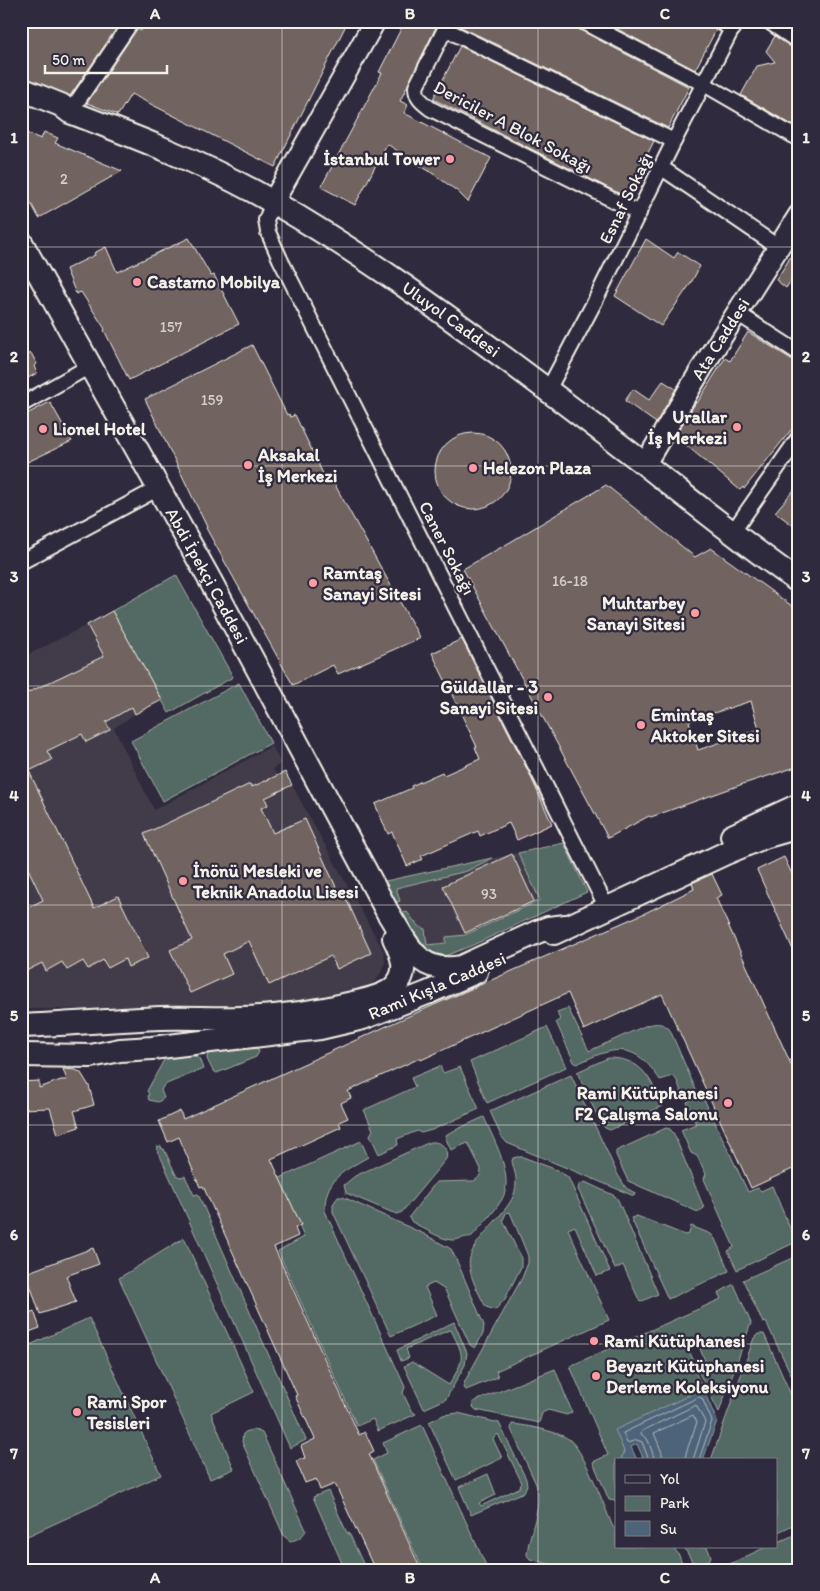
<svg xmlns="http://www.w3.org/2000/svg" width="820" height="1591" font-family="Itim,sans-serif">
  <rect width="100%" height="100%" fill="#2f2a3d"/>
  <filter id="ink" filterUnits="userSpaceOnUse"><feTurbulence type="fractalNoise" baseFrequency=".02" numOctaves="2"/><feDisplacementMap in="SourceGraphic" scale="10" xChannelSelector="R" yChannelSelector="G"/><feConvolveMatrix kernelMatrix="1 2 1 2 8 2 1 2 1" color-interpolation-filters="sRGB"/></filter>
  <g filter="url(#ink)">
    <g fill="#423b48">
      <polygon points="87,625 135,714 114,728 154,810 272,746 281,764 273,768 283,789 292,785 384,952 385,961 383,969 376,981 364,989 342,995 302,1003 215,1009 21,1009 21,683 23,682 21,677 21,658"/>
      <polygon points="564,843 587,892 473,945 425,954 381,882"/>
    </g>
    <g fill="#536964" stroke="#a4ada6">
      <polygon points="176,575 233,677 169,713 112,611"/>
      <polygon points="239,683 271,743 163,801 131,741"/>
      <polygon points="564,843 587,892 473,945 440,958 425,954 396,915 407,912 418,926 425,929 427,945 446,943 446,937 465,935 540,900 518,853"/>
      <polygon points="492,858 467,871 396,888 400,901 391,904 381,882"/>
      <path d="M568,1008l21,43 58,-26c9,-2 17,-3 23,5l26,60 -13,7c-4,-7 -3,-15 -10,-21l-13,4c-25,-39 -46,-34 -83,-16l-3,-2 -18,-40 4,-2 -3,-8z"/>
      <polygon points="547,1027 566,1067 487,1103 470,1062"/>
      <polygon points="254,1047 257,1048 259,1052 256,1057 217,1073 213,1071 207,1059 207,1056 210,1052"/>
      <polygon points="192,1055 199,1058 203,1069 164,1085 161,1090 164,1098 158,1102 149,1100 148,1096 149,1094 147,1091 166,1056"/>
      <path d="M608,1058c35,0 42,21 55,48l-53,24 -5,-2 -4,-4 -24,-52z"/>
      <polygon points="440,1066 443,1073 460,1067 479,1109 432,1130 421,1133 417,1131 397,1139 398,1145 379,1154 370,1135 373,1130 364,1110 415,1087 411,1078"/>
      <polygon points="571,1075 618,1175 626,1188 635,1193 634,1196 507,1143 501,1136 490,1111"/>
      <polygon points="702,1095 748,1192 758,1188 761,1191 772,1186 796,1242 737,1270 728,1251 734,1247 704,1179 706,1174 697,1156 691,1153 681,1130 696,1124 687,1102"/>
      <path d="M484,1117c10,24 32,61 17,84 -8,13 -20,25 -30,36 -6,-1 -12,3 -19,3 -13,-1 -28,-12 -40,-18l-3,-5 27,-35 38,-1c5,-3 7,-6 7,-12l-13,-26 -17,7 -5,-11v-4l3,-2z"/>
      <polygon points="666,1128 670,1129 674,1134 704,1208 698,1212 628,1181 616,1155 616,1151"/>
      <path d="M361,1141l7,16c-24,14 -44,22 -43,54l80,176 -2,6 8,17 5,4 -38,17 -5,-12 -16,7 -79,-175 26,-14 -26,-58z"/>
      <path d="M430,1142c11,-1 19,6 16,17l-44,53 -5,2 -6,-2 -45,-19 -2,-8 11,-9z"/>
      <polygon points="161,1146 162,1149 164,1149 176,1175 180,1177 185,1176 194,1195 198,1194 306,1440 290,1448 158,1151 157,1147"/>
      <path d="M517,1157h6l34,13 11,7 42,94 -13,5 -22,-50 -7,3 41,91 -113,51 2,6 -32,13 -3,-2 2,-7 57,-103 6,-15v-7l-18,-44 -4,1 -3,7 18,38v9l-16,32 -10,11 -9,-3c-28,-51 -19,-52 15,-93 8,-9 15,-19 15,-31 1,-7 -3,-15 -4,-22l1,-3z"/>
      <polygon points="585,1182 615,1196 618,1200 658,1294 640,1302 623,1265 615,1269 578,1189 579,1185"/>
      <polygon points="338,1197 343,1197 424,1234 451,1249 460,1268 484,1325 483,1334 475,1348 470,1345 445,1290 434,1283 425,1287 437,1315 391,1336 333,1212 333,1204"/>
      <polygon points="637,1216 685,1235 689,1234 691,1226 711,1234 715,1239 729,1271 668,1299 631,1218"/>
      <polygon points="184,1238 254,1392 211,1413 234,1469 210,1479 119,1278"/>
      <polygon points="799,1255 799,1391 766,1322 763,1323 743,1280"/>
      <polygon points="734,1284 751,1323 719,1412 695,1365 705,1361 696,1339 686,1345 693,1359 690,1361 703,1389 616,1430 624,1451 621,1460 616,1460 616,1501 609,1500 593,1462 608,1455 570,1366 721,1299 718,1293"/>
      <polygon points="89,1318 161,1475 21,1539 21,1349"/>
      <path d="M454,1322l13,31 -2,12 -19,34 -22,10 -20,-43 8,-4 37,23c16,-27 16,-27 2,-55h-2l-43,19 3,9 -8,3 -4,-11z"/>
      <polygon points="758,1334 764,1334 768,1343 799,1413 799,1522 776,1533 776,1460 711,1460 754,1338"/>
      <polygon points="555,1369 572,1412 567,1415 548,1410 542,1413 539,1423 476,1410 473,1407 473,1402"/>
      <polygon points="458,1413 499,1423 526,1479 527,1485 524,1492 471,1515 459,1487 488,1474 496,1495 479,1503 481,1506 519,1488 522,1483 498,1434 493,1439 502,1458 456,1480 429,1422 443,1415"/>
      <path d="M512,1424c13,1 50,8 59,17 14,13 33,64 41,84l4,5v17c14,0 41,-2 53,0 10,2 13,14 13,23h-109l-43,-11 -3,-4c2,-24 16,-47 9,-71l-25,-55z"/>
      <polygon points="422,1425 488,1570 423,1570 373,1460 387,1453 383,1443"/>
      <path d="M255,1430l7,3 2,4 42,93c-3,7 -9,10 -16,11l-6,-5 -42,-94 1,-8 4,-3z"/>
      <polygon points="328,1491 347,1533 349,1533 366,1570 345,1570 313,1497"/>
      <path d="M799,1533v6c-9,7 -1,12 0,21 0,3 0,7 0,10h-82l49,-23h10v-4z"/>
      <polygon points="684,1547 707,1547 711,1556 710,1559 702,1565 694,1565"/>
    </g>
    <polygon fill="#4e6479" stroke="#909ca5" points="703,1389 717,1421 703,1460 644,1460 637,1444 631,1447 637,1460 621,1460 624,1451 615,1430"/>
    <g fill="none" stroke-linecap="round" stroke-linejoin="round">
      <g stroke="#b2b9bc" stroke-width="1">
        <polyline points="649,1460 642,1442 637,1440 627,1443 623,1433 699,1397 702,1398 712,1421 699,1460"/>
        <polyline points="655,1460 648,1440 641,1434 642,1431 696,1405 705,1422 693,1460"/>
        <polyline points="662,1460 662,1453 654,1433 693,1415 697,1422 686,1453 685,1460"/>
      </g>
    </g>
    <g fill="#706460" stroke="#f4f1e8" fill-rule="evenodd">
      <polygon points="21,21 120,21 121,22 70,96 21,76"/>
      <polygon points="147,21 348,21 275,167 131,94 118,115 87,103 137,29 141,31"/>
      <polygon points="405,21 439,21 400,101 408,105 404,113 491,158 468,202 457,191 435,175 387,144 355,205 321,187 382,73 379,72"/>
      <polygon points="458,21 573,21 578,29 689,87 668,128 457,25"/>
      <polygon points="602,21 706,21 716,30 695,70"/>
      <polygon points="775,36 799,51 799,129 741,95 757,66 775,62 766,51"/>
      <polygon points="460,46 654,141 626,197 433,99"/>
      <polygon points="21,131 41,139 44,132 58,138 55,143 122,171 39,218 21,185"/>
      <polygon points="189,238 211,276 214,275 239,324 129,380 104,330 105,329 81,292 76,294 66,269 95,255 94,253 106,247 117,272"/>
      <polygon points="646,239 674,258 678,252 700,266 691,283 661,326 615,296"/>
      <polygon points="799,244 799,268 786,288 776,280"/>
      <polygon points="748,332 799,364 799,420 744,489 743,487 740,490 675,436 696,402 697,403 725,358 730,361"/>
      <polygon points="21,343 28,355 31,353 37,364 34,366 37,373 21,382"/>
      <polygon points="252,345 287,415 289,414 290,417 295,415 325,478 330,476 420,638 338,674 333,665 293,685 206,528 207,527 145,399"/>
      <polygon points="663,381 676,389 656,423 625,401 633,389 649,400"/>
      <polygon points="50,402 72,441 21,465 21,417"/>
      <circle cx="473" cy="471" r="38"/>
      <polygon points="799,484 799,530 775,512"/>
      <path d="M606,485l89,72 16,-9 88,63v155l-56,18 -92,33 -2,-1 -41,22 -145,-269 44,-25zM751,701l8,28 -61,21 -9,-29z"/>
      <polygon points="112,611 162,700 135,714 132,707 106,722 110,730 86,742 82,734 47,751 52,760 29,771 94,908 118,896 148,958 128,967 125,959 108,968 103,960 88,969 83,961 67,970 62,962 46,971 42,963 26,971 21,961 21,911 43,900 21,854 21,696 104,656 87,625"/>
      <polygon points="462,639 530,775 552,824 517,840 509,823 480,836 478,831 421,856 423,859 407,866 392,832 388,834 375,804 412,788 411,786 442,772 444,775 480,759 475,747 477,747 432,653"/>
      <polygon points="285,772 292,785 265,798 268,805 261,808 273,833 305,819 341,898 345,896 371,953 337,969 331,956 269,985 249,941 223,954 232,974 190,993 170,950 192,940 144,834 250,784 252,787"/>
      <polygon points="512,854 534,901 465,933 443,886"/>
      <polygon points="784,857 799,889 799,963 757,870"/>
      <polygon points="712,874 722,895 716,898 799,1082 799,1166 751,1188 662,994 584,1030 568,993 421,1060 420,1058 348,1091 351,1098 341,1103 348,1118 339,1122 341,1127 271,1159 301,1225 295,1228 298,1236 274,1247 359,1435 365,1432 374,1451 369,1454 421,1570 375,1570 335,1484 320,1490 316,1479 305,1483 296,1461 305,1458 301,1446 315,1439 295,1396 297,1395 203,1186 200,1187 179,1137 168,1142 159,1121 180,1111 183,1119 402,1019 645,913 694,889 692,883"/>
      <polygon points="63,1069 76,1070 81,1073 89,1086 94,1105 74,1111 79,1127 58,1134 50,1108 21,1109 21,1082 39,1081 39,1088 61,1080 67,1080"/>
      <polygon points="93,1248 99,1264 66,1276 76,1302 40,1314 26,1273"/>
      <polygon points="34,1311 40,1328 26,1333 21,1316"/>
    </g>
    <g fill="none" stroke-linecap="round" stroke-linejoin="round">
      <g stroke="#f4f1e8" stroke-width="18">
        <g id="street">
          <path d="M449,21l-33,66c0,11 6,15 15,22l208,104"/>
          <polyline points="582,21 704,84 799,139"/>
          <polyline points="718,21 733,29"/>
          <polyline points="768,21 799,42"/>
          <polyline points="445,29 674,141"/>
          <polyline points="70,112 132,21"/>
          <polyline points="662,168 778,247"/>
          <polyline points="273,202 266,220 268,232 280,259 607,908"/>
          <polyline points="737,313 799,353"/>
          <polyline points="548,390 595,301 674,141 736,21"/>
          <polyline points="21,405 90,366"/>
          <polyline points="732,533 799,437"/>
          <polyline points="21,562 159,488"/>
        </g>
      </g>
      <g stroke="#f4f1e8" stroke-width="24">
        <g id="secondary">
          <polyline points="273,202 375,21"/>
          <path id="s1" d="M645,464l57,-96 97,-153"/>
        </g>
      </g>
      <g stroke="#f4f1e8" stroke-width="26">
        <g id="primary">
          <path id="s2" d="M21,89l40,16 9,7c63,24 126,48 185,80 51,28 100,60 148,93 82,57 161,117 239,177 52,41 103,82 157,120"/>
          <path id="s3" d="M21,242l189,338 178,333c20,31 29,62 73,54l76,-35 11,-4 18,-2"/>
          <polyline points="732,836 799,805"/>
          <polyline points="554,933 726,853 764,837 799,827"/>
          <path d="M21,1026c47,-2 93,-6 140,-8 27,-1 53,1 79,0 38,-1 76,-6 113,-15 12,-3 29,-6 39,-14 18,-15 11,-33 2,-51"/>
          <polyline points="21,1055 91,1056 120,1050 152,1048 320,1028 363,1018 427,993 476,972"/>
        </g>
      </g>
      <use href="#street" stroke="#2f2a3d" stroke-width="14"/>
      <use href="#secondary" stroke="#2f2a3d" stroke-width="20"/>
      <use href="#primary" stroke="#2f2a3d" stroke-width="22"/>
    </g>
  </g>
  <path fill="none" stroke="#f4f1e8" stroke-width="1" stroke-opacity="0.55" d="M282,21v1549M538,21v1549M21,247h778M21,466h778M21,686h778M21,905h778M21,1125h778M21,1344h778"/>
  <g fill="#ff9aa2" stroke="#2f2a3d" stroke-width="2">
    <circle cx="450" cy="159" r="5"/>
    <circle cx="137" cy="282" r="5"/>
    <circle cx="737" cy="427" r="5"/>
    <circle cx="43" cy="429" r="5"/>
    <circle cx="248" cy="465" r="5"/>
    <circle cx="473" cy="468" r="5"/>
    <circle cx="313" cy="583" r="5"/>
    <circle cx="695" cy="613" r="5"/>
    <circle cx="548" cy="697" r="5"/>
    <circle cx="641" cy="725" r="5"/>
    <circle cx="183" cy="881" r="5"/>
    <circle cx="728" cy="1103" r="5"/>
    <circle cx="594" cy="1341" r="5"/>
    <circle cx="596" cy="1376" r="5"/>
    <circle cx="77" cy="1412" r="5"/>
  </g>
  <g text-anchor="middle" dominant-baseline="central" stroke-width="4.5" stroke-linejoin="round" paint-order="stroke">
    <g font-size="15" fill="#d3cec6">
      <text x="64" y="179">2</text>
      <text x="171" y="327">157</text>
      <text x="212" y="400">159</text>
      <text x="570" y="581">16-18</text>
      <text x="489" y="894">93</text>
    </g>
    <g font-size="18" fill="#f4f1e8" stroke="#2f2a3d">
      <text transform="translate(513 127) rotate(28)">Dericiler A Blok Sokağı</text>
      <text transform="translate(626 198) rotate(-64)">Esnaf Sokağı</text>
      <text stroke="none"><textPath href="#s2" startOffset="490">Uluyol Caddesi</textPath></text>
      <text stroke="none"><textPath href="#s1" startOffset="146">Ata Caddesi</textPath></text>
      <text transform="translate(447 548) rotate(63)">Caner Sokağı</text>
      <text stroke="none"><textPath href="#s3" startOffset="382">Abdi İpekçi Caddesi</textPath></text>
      <text transform="translate(437 986) rotate(-23)">Rami Kışla Caddesi</text>
    </g>
    <g font-size="18" font-weight="bold" fill="#f4f1e8" stroke="#2f2a3d" text-anchor="start">
      <text x="440" y="159" text-anchor="end">İstanbul Tower</text>
      <text x="147" y="282">Castamo Mobilya</text>
      <text x="727" y="417" text-anchor="end">Urallar<tspan x="727" dy="21">İş Merkezi</tspan></text>
      <text x="53" y="429">Lionel Hotel</text>
      <text x="258" y="455">Aksakal<tspan x="258" dy="21">İş Merkezi</tspan></text>
      <text x="483" y="468">Helezon Plaza</text>
      <text x="323" y="573">Ramtaş<tspan x="323" dy="21">Sanayi Sitesi</tspan></text>
      <text x="685" y="603" text-anchor="end">Muhtarbey<tspan x="685" dy="21">Sanayi Sitesi</tspan></text>
      <text x="538" y="687" text-anchor="end">Güldallar - 3<tspan x="538" dy="21">Sanayi Sitesi</tspan></text>
      <text x="651" y="715">Emintaş<tspan x="651" dy="21">Aktoker Sitesi</tspan></text>
      <text x="193" y="871">İnönü Mesleki ve<tspan x="193" dy="21">Teknik Anadolu Lisesi</tspan></text>
      <text x="718" y="1093" text-anchor="end">Rami Kütüphanesi<tspan x="718" dy="21">F2 Çalışma Salonu</tspan></text>
      <text x="604" y="1341">Rami Kütüphanesi</text>
      <text x="606" y="1366">Beyazıt Kütüphanesi<tspan x="606" dy="21">Derleme Koleksiyonu</tspan></text>
      <text x="87" y="1402">Rami Spor<tspan x="87" dy="21">Tesisleri</tspan></text>
    </g>
  </g>
  <rect width="820" height="1591" fill="none" stroke="#2f2a3d" stroke-width="55"/>
  <rect x="615" y="1458" width="162" height="90" fill="#2f2a3d" stroke="#7e7a81"/>
  <rect x="625" y="1475" width="25" height="8" fill="#2f2a3d" stroke="#7e7a81"/>
  <text x="660" y="1484" font-size="15" fill="#f4f1e8">Yol</text>
  <rect x="625" y="1496" width="25" height="15" fill="#536964" stroke="#7e7a81"/>
  <text x="660" y="1508" font-size="15" fill="#f4f1e8">Park</text>
  <rect x="625" y="1521" width="25" height="15" fill="#4e6479" stroke="#7e7a81"/>
  <text x="660" y="1534" font-size="15" fill="#f4f1e8">Su</text>
  <path d="M45 65v8h122v-8" fill="none" stroke="#f4f1e8" stroke-width="2.5"/>
  <text x="52" y="65" font-size="15" fill="#f4f1e8" stroke="#2f2a3d" stroke-width="4" paint-order="stroke">50 m</text>
  <rect x="28" y="28" width="764" height="1536" fill="none" stroke="#f4f1e8" stroke-width="2"/>
  <g font-size="16" text-anchor="middle" font-weight="bold" fill="#f4f1e8">
    <text x="155" y="19">A</text>
    <text x="410" y="19">B</text>
    <text x="665" y="19">C</text>
    <text x="14" y="143">1</text>
    <text x="806" y="143">1</text>
    <text x="14" y="362">2</text>
    <text x="806" y="362">2</text>
    <text x="14" y="582">3</text>
    <text x="806" y="582">3</text>
    <text x="14" y="801">4</text>
    <text x="806" y="801">4</text>
    <text x="14" y="1021">5</text>
    <text x="806" y="1021">5</text>
    <text x="14" y="1240">6</text>
    <text x="806" y="1240">6</text>
    <text x="14" y="1459">7</text>
    <text x="806" y="1459">7</text>
    <text x="155" y="1583">A</text>
    <text x="410" y="1583">B</text>
    <text x="665" y="1583">C</text>
  </g>
</svg>
